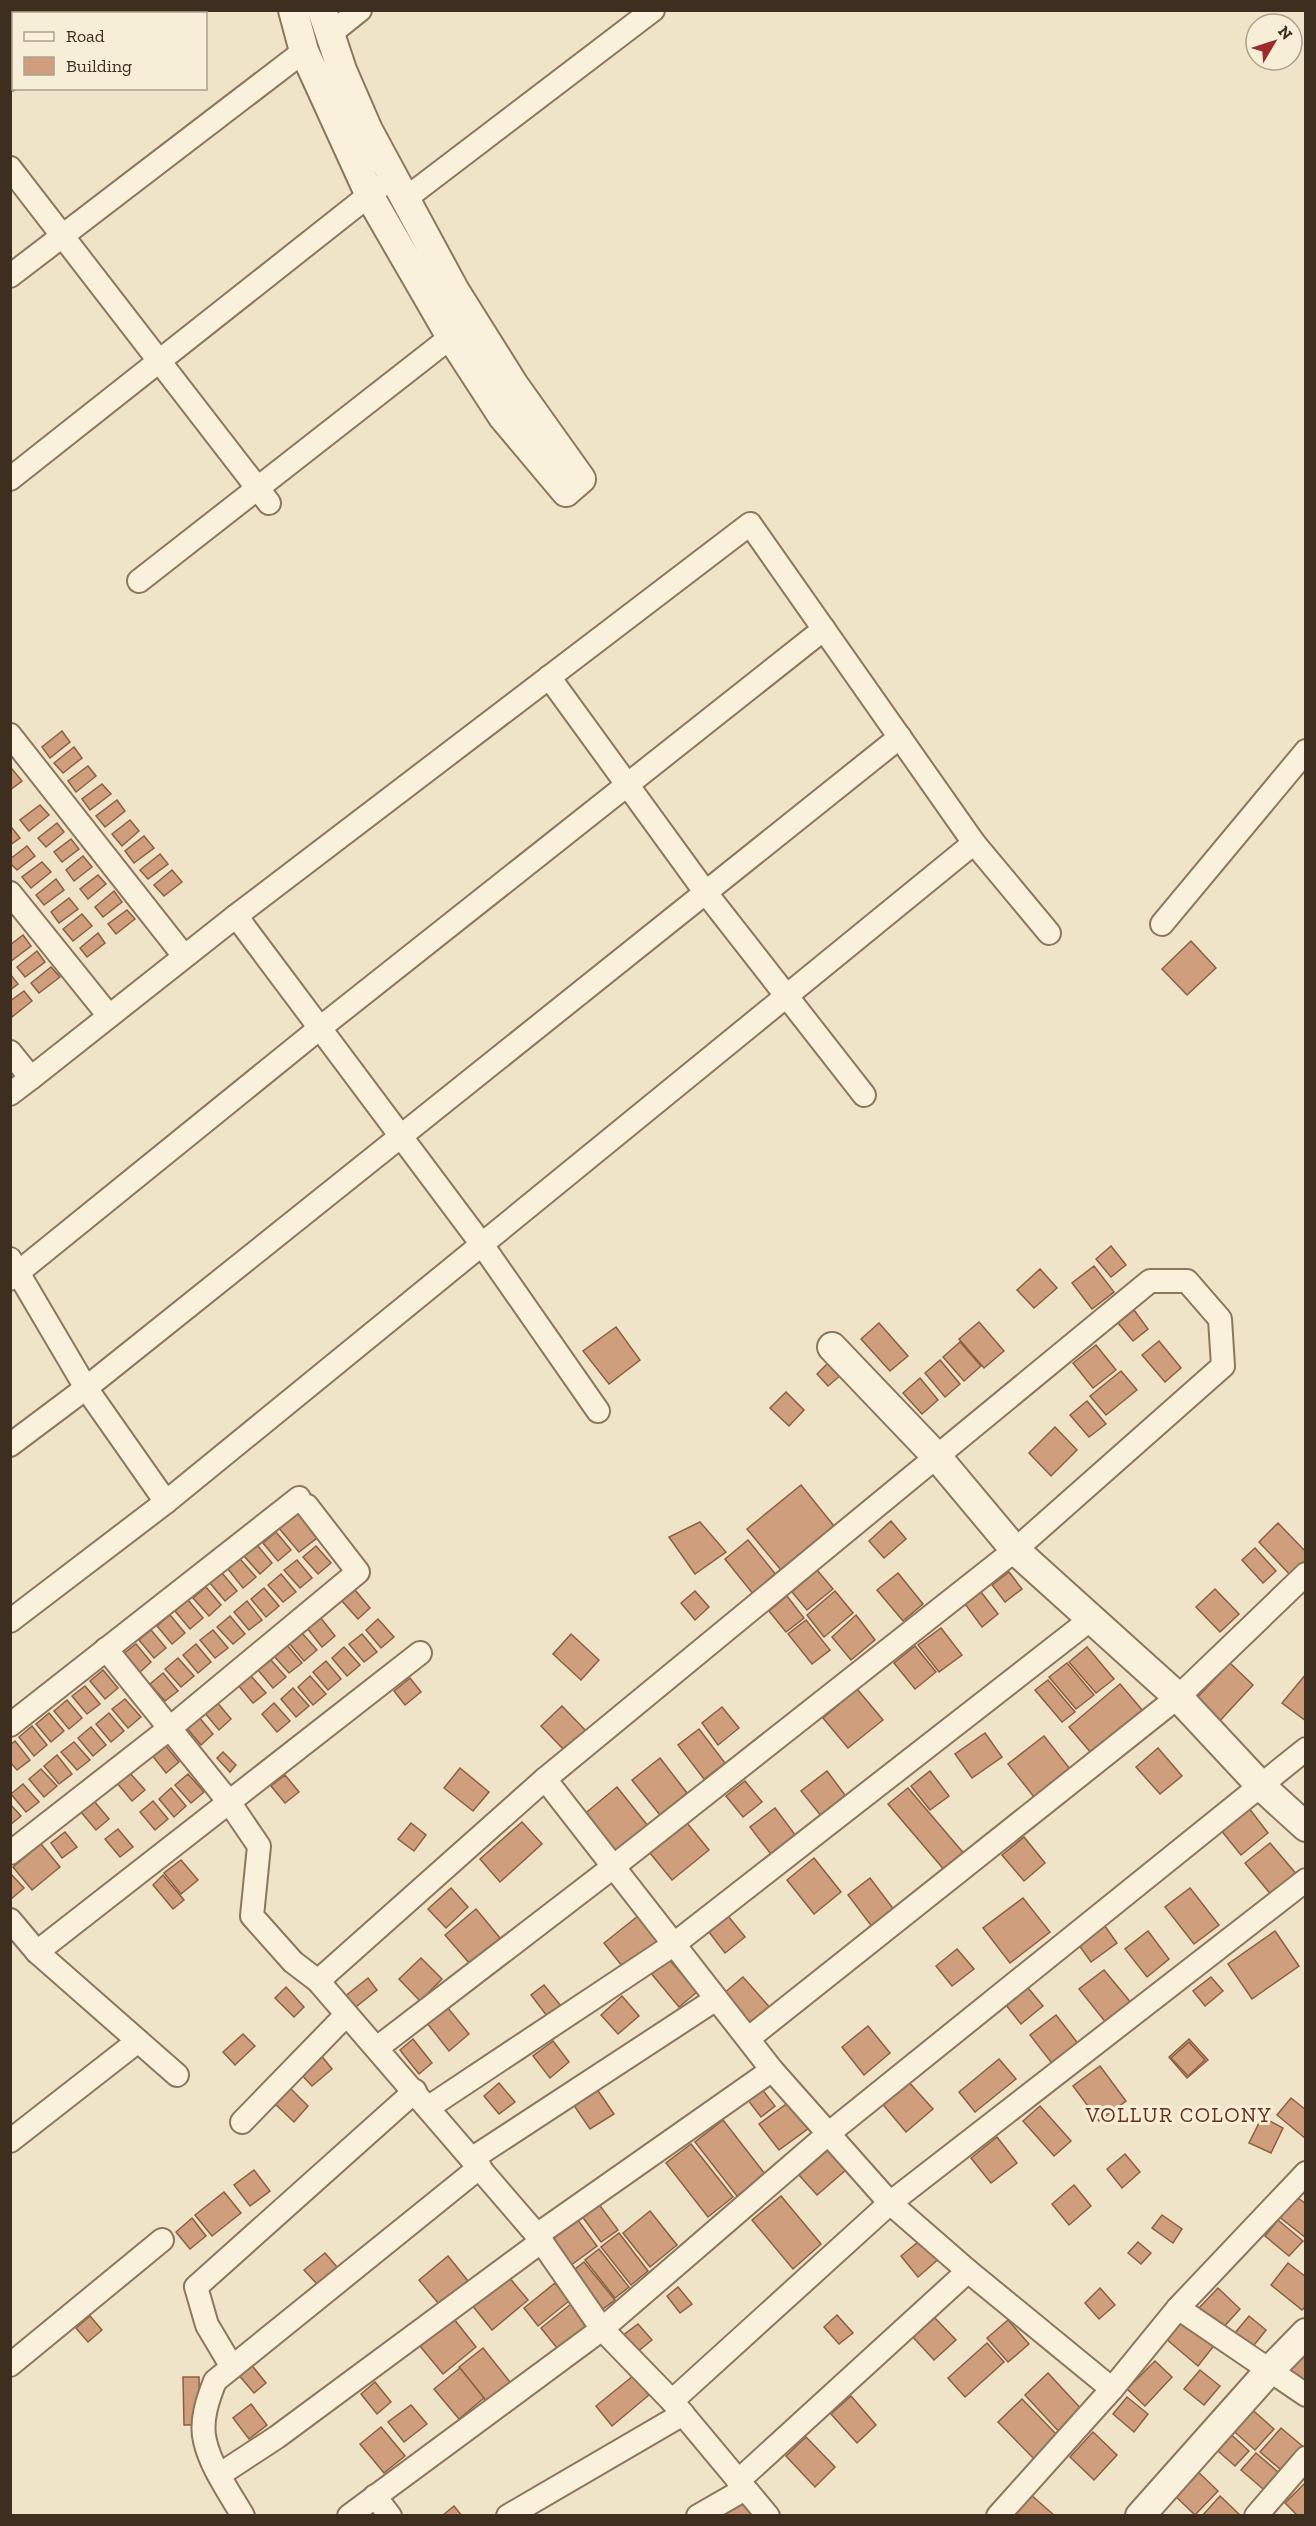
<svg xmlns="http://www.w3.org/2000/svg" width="1316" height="2526" font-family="'Zilla Slab',serif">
  <rect width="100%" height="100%" fill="#f0e4c8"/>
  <g fill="#cf9f7d" stroke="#8d5f41" stroke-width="1.5">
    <polygon points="62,731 70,742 50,758 42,747"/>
    <polygon points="74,747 82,758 63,773 54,763"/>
    <polygon points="88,766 96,776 76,792 68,781"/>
    <polygon points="12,769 22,781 10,790 10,771"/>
    <polygon points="102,784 111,794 90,810 82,799"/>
    <polygon points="117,800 125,811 105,827 96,816"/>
    <polygon points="40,805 49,815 29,831 20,820"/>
    <polygon points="130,820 139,831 122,846 112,834"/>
    <polygon points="57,823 64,832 46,847 38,838"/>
    <polygon points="12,828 20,838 10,845 10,830"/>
    <polygon points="144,836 154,848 134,863 125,851"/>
    <polygon points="71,839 79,849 62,862 54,852"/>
    <polygon points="27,846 35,856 17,870 10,863 10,859"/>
    <polygon points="160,854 168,864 148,879 140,870"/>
    <polygon points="83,856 92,867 74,881 66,870"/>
    <polygon points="42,862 51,872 31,888 22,877"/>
    <polygon points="172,870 182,882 164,896 154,885"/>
    <polygon points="98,875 106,884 88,899 80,889"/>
    <polygon points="56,879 64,890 44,905 36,895"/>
    <polygon points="114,891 122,902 103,917 95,907"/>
    <polygon points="69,898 78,909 59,923 51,912"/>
    <polygon points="127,910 135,919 116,934 108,924"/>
    <polygon points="82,914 92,926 73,941 63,929"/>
    <polygon points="98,933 105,943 87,957 80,948"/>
    <polygon points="23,935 31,946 11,961 10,945"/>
    <polygon points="1191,941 1216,968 1187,995 1162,969"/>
    <polygon points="37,951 45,962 25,977 17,967"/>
    <polygon points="51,967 60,977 39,993 31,983"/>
    <polygon points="10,974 18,984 10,990"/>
    <polygon points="24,991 32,1001 12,1017 10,1001"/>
    <polygon points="1111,1246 1126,1265 1111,1277 1096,1259"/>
    <polygon points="1094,1266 1114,1292 1092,1309 1072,1283"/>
    <polygon points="1040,1269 1057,1288 1034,1308 1017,1290"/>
    <polygon points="1134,1310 1148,1329 1133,1341 1118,1323"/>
    <polygon points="979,1322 1004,1351 984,1368 959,1339"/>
    <polygon points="879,1323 908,1356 890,1371 861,1339"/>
    <polygon points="616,1327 640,1360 609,1384 583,1351"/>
    <polygon points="1159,1341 1181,1368 1165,1382 1142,1355"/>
    <polygon points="960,1342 981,1366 964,1381 943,1357"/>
    <polygon points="1096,1345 1116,1370 1093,1388 1073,1363"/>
    <polygon points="940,1360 960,1384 945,1397 925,1373"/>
    <polygon points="830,1361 842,1374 828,1386 817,1374"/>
    <polygon points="1121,1371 1137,1390 1106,1415 1090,1396"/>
    <polygon points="920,1378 938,1400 922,1414 903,1393"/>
    <polygon points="786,1392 804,1410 789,1426 770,1408"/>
    <polygon points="1087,1401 1106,1424 1089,1437 1070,1415"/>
    <polygon points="1055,1427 1077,1450 1051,1476 1029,1453"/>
    <polygon points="801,1485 834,1526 781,1570 747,1529"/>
    <polygon points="297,1512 317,1538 299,1552 278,1527"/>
    <polygon points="891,1521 906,1539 884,1558 869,1541"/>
    <polygon points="700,1522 726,1552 695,1574 669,1537"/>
    <polygon points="1278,1523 1306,1552 1306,1568 1294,1579 1259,1542"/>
    <polygon points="276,1532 291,1550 278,1561 263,1543"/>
    <polygon points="748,1540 781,1581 758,1600 725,1559"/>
    <polygon points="257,1545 272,1563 260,1574 244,1556"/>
    <polygon points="316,1546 331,1563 318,1574 303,1557"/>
    <polygon points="1255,1548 1276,1571 1263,1583 1242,1560"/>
    <polygon points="240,1559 256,1577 243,1588 228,1569"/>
    <polygon points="297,1560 312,1578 300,1588 284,1570"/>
    <polygon points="817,1570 833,1589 807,1610 792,1592"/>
    <polygon points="1009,1572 1022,1589 1005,1602 992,1585"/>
    <polygon points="222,1573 237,1591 225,1601 210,1583"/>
    <polygon points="898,1573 923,1604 903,1621 877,1590"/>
    <polygon points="281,1574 296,1592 283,1602 268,1585"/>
    <polygon points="206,1587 221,1605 209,1616 193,1598"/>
    <polygon points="264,1588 279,1606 266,1617 251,1599"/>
    <polygon points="1215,1589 1239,1614 1220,1632 1196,1607"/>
    <polygon points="355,1590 370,1608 358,1619 342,1601"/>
    <polygon points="695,1591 709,1607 695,1620 681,1603"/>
    <polygon points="835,1591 853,1613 824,1637 807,1615"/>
    <polygon points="981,1592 998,1614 982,1627 965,1604"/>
    <polygon points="787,1596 804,1618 786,1632 769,1611"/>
    <polygon points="188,1600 203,1618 190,1629 175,1611"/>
    <polygon points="247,1601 262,1620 249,1630 234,1612"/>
    <polygon points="170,1615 185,1633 172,1644 157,1626"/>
    <polygon points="856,1615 875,1640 851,1660 832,1637"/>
    <polygon points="230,1616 245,1634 233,1644 217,1627"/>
    <polygon points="320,1617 335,1636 322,1647 307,1628"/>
    <polygon points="378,1619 394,1637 381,1648 366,1630"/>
    <polygon points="806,1620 830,1650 812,1664 788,1634"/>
    <polygon points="941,1628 962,1655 939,1672 918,1645"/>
    <polygon points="151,1630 166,1648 154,1658 139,1640"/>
    <polygon points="213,1630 228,1648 215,1658 200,1640"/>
    <polygon points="301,1632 317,1650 304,1661 289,1643"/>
    <polygon points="362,1634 377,1652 364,1662 349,1644"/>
    <polygon points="571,1634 599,1660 581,1680 553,1654"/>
    <polygon points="136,1644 151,1662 139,1673 123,1654"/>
    <polygon points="196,1644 211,1662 198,1673 183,1655"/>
    <polygon points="286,1644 302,1663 289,1673 273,1655"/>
    <polygon points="915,1646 936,1672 915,1689 894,1663"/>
    <polygon points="344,1647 360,1665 347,1676 332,1658"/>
    <polygon points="1087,1647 1114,1679 1096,1693 1069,1662"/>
    <polygon points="178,1658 194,1676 181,1687 165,1669"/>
    <polygon points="270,1659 286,1677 273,1688 258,1670"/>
    <polygon points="326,1661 341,1679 328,1690 313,1672"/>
    <polygon points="1067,1663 1094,1695 1076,1709 1049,1677"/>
    <polygon points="1230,1663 1253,1685 1216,1725 1193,1702"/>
    <polygon points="103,1670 118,1688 105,1699 90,1681"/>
    <polygon points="163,1673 178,1691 165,1701 150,1684"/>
    <polygon points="1306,1674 1306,1721 1282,1703"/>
    <polygon points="250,1675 266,1693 253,1703 238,1685"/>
    <polygon points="310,1676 326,1694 313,1705 298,1687"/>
    <polygon points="410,1678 421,1692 405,1705 394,1691"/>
    <polygon points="1048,1680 1075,1712 1062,1722 1035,1690"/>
    <polygon points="1120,1684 1143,1711 1092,1754 1069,1727"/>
    <polygon points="85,1686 100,1704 87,1714 72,1696"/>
    <polygon points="293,1688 309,1706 296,1717 281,1699"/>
    <polygon points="857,1689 883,1720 848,1748 823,1718"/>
    <polygon points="125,1699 141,1717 128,1728 112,1709"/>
    <polygon points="67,1700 82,1718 69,1729 54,1711"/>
    <polygon points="216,1701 231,1719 219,1730 204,1712"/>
    <polygon points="274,1703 290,1721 277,1732 262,1714"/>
    <polygon points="562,1706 587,1732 566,1752 541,1726"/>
    <polygon points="722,1707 739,1728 718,1745 702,1723"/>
    <polygon points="49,1713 64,1731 51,1742 36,1724"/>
    <polygon points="109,1713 124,1731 111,1742 96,1724"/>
    <polygon points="198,1716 213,1734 201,1745 186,1727"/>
    <polygon points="32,1726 47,1745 34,1756 19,1737"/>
    <polygon points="91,1727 106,1745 93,1756 78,1738"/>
    <polygon points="699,1729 725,1763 704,1779 678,1745"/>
    <polygon points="985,1733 1002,1757 972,1778 955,1754"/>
    <polygon points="1044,1736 1074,1774 1038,1802 1008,1764"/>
    <polygon points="15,1741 30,1760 17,1770 10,1762 10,1745"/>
    <polygon points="74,1742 90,1760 77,1770 61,1752"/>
    <polygon points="164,1744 179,1762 166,1773 151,1754"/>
    <polygon points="1158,1748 1182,1776 1160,1794 1136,1767"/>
    <polygon points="223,1752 236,1765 230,1772 217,1758"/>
    <polygon points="57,1755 72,1774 59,1784 44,1766"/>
    <polygon points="660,1758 687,1793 660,1815 632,1780"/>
    <polygon points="460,1768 489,1792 473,1811 444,1788"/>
    <polygon points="41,1769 57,1786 44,1797 29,1779"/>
    <polygon points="827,1771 851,1803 826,1822 801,1791"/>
    <polygon points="930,1771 949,1796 930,1810 911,1786"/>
    <polygon points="129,1772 145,1790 132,1801 117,1783"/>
    <polygon points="188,1774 204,1792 191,1803 175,1785"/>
    <polygon points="285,1775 299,1792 285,1803 271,1786"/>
    <polygon points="745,1781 762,1802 743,1817 726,1796"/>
    <polygon points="23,1784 39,1802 26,1812 11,1794"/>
    <polygon points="617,1787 648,1826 613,1854 582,1816"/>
    <polygon points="171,1788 186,1806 174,1817 159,1799"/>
    <polygon points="908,1788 966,1856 946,1872 888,1804"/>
    <polygon points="94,1801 109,1819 96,1830 81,1812"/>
    <polygon points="153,1801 168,1819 155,1830 140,1812"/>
    <polygon points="10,1804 21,1816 10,1825"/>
    <polygon points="1248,1807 1268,1833 1241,1855 1220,1829"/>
    <polygon points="775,1808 802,1844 777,1862 750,1827"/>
    <polygon points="522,1822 542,1844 500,1882 480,1859"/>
    <polygon points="411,1823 426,1835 414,1851 398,1839"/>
    <polygon points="687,1823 709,1850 672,1880 650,1853"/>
    <polygon points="118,1829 133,1847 120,1857 105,1839"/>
    <polygon points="65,1832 77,1847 62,1858 51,1843"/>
    <polygon points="1024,1837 1045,1863 1024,1881 1002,1855"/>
    <polygon points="1270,1843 1298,1876 1273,1897 1245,1863"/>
    <polygon points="41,1844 60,1867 32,1890 13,1867"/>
    <polygon points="814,1858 841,1892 814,1914 787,1880"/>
    <polygon points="181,1860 198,1880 181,1894 164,1873"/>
    <polygon points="10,1873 24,1888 11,1899 10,1899"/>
    <polygon points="163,1875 184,1900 173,1909 153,1885"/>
    <polygon points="870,1878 895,1911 873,1928 848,1895"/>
    <polygon points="451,1888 468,1907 446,1928 428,1909"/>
    <polygon points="1190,1888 1219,1925 1194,1944 1165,1907"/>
    <polygon points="1023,1898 1050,1932 1010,1963 983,1928"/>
    <polygon points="476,1909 500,1938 470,1964 445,1935"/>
    <polygon points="638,1916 660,1944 626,1971 604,1943"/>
    <polygon points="728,1916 745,1937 725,1953 709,1932"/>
    <polygon points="1102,1922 1117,1943 1091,1962 1076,1941"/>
    <polygon points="1148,1931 1169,1959 1147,1977 1125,1949"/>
    <polygon points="1275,1931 1299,1966 1252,1999 1228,1964"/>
    <polygon points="957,1949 974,1969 952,1986 936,1966"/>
    <polygon points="667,1957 697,1992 679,2007 650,1972"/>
    <polygon points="421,1958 442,1979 420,2001 399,1979"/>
    <polygon points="1104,1970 1132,2004 1107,2024 1079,1989"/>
    <polygon points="743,1977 773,2011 752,2029 723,1994"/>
    <polygon points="1211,1977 1223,1991 1205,2006 1193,1991"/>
    <polygon points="368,1978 377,1990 352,2010 343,1998"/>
    <polygon points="1023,1982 1043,2006 1021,2024 1002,2000"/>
    <polygon points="544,1985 561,2006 547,2016 531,1995"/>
    <polygon points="286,1987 304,2007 294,2017 275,1998"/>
    <polygon points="622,1996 639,2016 618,2034 601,2015"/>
    <polygon points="447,2007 469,2034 449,2051 427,2023"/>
    <polygon points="1056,2015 1080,2046 1054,2066 1030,2035"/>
    <polygon points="868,2026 890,2053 864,2075 842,2047"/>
    <polygon points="243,2034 255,2046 235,2065 223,2052"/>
    <polygon points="413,2039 432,2063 419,2074 400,2050"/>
    <polygon points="1189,2039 1208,2060 1187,2078 1169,2057"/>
    <polygon points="553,2041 569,2062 550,2078 533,2056"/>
    <polygon points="1189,2042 1205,2060 1188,2076 1171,2058"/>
    <polygon points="320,2054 332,2069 312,2086 299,2072"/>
    <polygon points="999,2059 1016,2079 975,2112 959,2092"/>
    <polygon points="1100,2066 1126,2101 1099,2121 1073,2086"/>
    <polygon points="906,2079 933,2109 906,2132 880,2101"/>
    <polygon points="499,2083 515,2102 499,2114 484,2096"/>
    <polygon points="287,2085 308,2106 294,2122 272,2101"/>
    <polygon points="594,2085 614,2114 590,2129 571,2101"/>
    <polygon points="761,2088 775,2106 761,2117 747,2099"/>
    <polygon points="1291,2098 1306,2110 1306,2139 1277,2115"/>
    <polygon points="789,2102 809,2128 779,2150 759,2124"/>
    <polygon points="1040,2106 1071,2141 1054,2156 1023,2121"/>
    <polygon points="1262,2117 1283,2128 1271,2153 1249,2143"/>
    <polygon points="723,2120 765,2174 737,2196 695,2142"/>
    <polygon points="997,2137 1017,2163 991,2183 971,2158"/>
    <polygon points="691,2144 733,2197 708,2217 666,2163"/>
    <polygon points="828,2150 846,2170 817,2195 799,2175"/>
    <polygon points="1125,2154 1140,2172 1122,2188 1107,2169"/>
    <polygon points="254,2170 270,2191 250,2206 234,2185"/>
    <polygon points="1074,2185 1091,2206 1069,2225 1052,2204"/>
    <polygon points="224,2192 241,2213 212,2236 195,2215"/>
    <polygon points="1293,2194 1306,2204 1306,2238 1277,2215"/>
    <polygon points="781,2196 821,2244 793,2269 752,2220"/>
    <polygon points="598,2203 618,2230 601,2242 581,2215"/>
    <polygon points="650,2211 677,2245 650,2267 623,2233"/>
    <polygon points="1162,2215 1182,2229 1173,2243 1152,2228"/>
    <polygon points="192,2218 206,2236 190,2249 176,2232"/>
    <polygon points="577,2219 597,2246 567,2268 547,2241"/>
    <polygon points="1278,2220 1303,2241 1289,2256 1265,2236"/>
    <polygon points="619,2233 648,2271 631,2285 601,2247"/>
    <polygon points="924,2237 941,2257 918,2277 901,2256"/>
    <polygon points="1138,2242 1151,2253 1141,2264 1128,2253"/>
    <polygon points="599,2249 629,2287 615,2298 585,2260"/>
    <polygon points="325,2253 337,2267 317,2284 304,2270"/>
    <polygon points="448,2256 472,2286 443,2309 419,2280"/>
    <polygon points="584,2262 615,2300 600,2311 570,2273"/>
    <polygon points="1288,2263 1306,2277 1306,2306 1302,2310 1271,2285"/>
    <polygon points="508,2276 528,2300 492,2330 472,2305"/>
    <polygon points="555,2283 569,2301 538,2326 524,2308"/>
    <polygon points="678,2287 692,2304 680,2313 667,2296"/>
    <polygon points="1100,2288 1115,2305 1099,2319 1085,2303"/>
    <polygon points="1218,2288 1240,2309 1221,2330 1198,2309"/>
    <polygon points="571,2304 587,2325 557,2348 541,2328"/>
    <polygon points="837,2315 853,2333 839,2344 824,2327"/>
    <polygon points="90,2316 102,2330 88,2342 76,2328"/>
    <polygon points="933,2316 956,2340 934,2360 911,2335"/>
    <polygon points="1249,2316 1266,2330 1251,2349 1234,2334"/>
    <polygon points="1184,2317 1216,2343 1198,2366 1166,2339"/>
    <polygon points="454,2319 476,2347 443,2374 420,2346"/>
    <polygon points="1008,2320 1029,2344 1008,2362 987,2338"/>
    <polygon points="638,2324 652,2340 636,2353 622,2336"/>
    <polygon points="987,2343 1004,2362 965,2397 948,2378"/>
    <polygon points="483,2348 510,2382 486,2401 459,2367"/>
    <polygon points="1306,2350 1305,2386 1283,2366"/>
    <polygon points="1155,2361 1172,2377 1145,2406 1127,2389"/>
    <polygon points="250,2363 266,2383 254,2393 237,2373"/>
    <polygon points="460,2368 484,2398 459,2419 434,2389"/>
    <polygon points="1200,2370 1220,2386 1204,2405 1184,2389"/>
    <polygon points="1048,2373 1085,2413 1062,2435 1025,2395"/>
    <polygon points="633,2376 649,2395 612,2426 596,2406"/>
    <polygon points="183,2377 199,2377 200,2425 184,2425"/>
    <polygon points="375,2382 391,2402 377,2414 361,2394"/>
    <polygon points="851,2396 876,2425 857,2443 831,2414"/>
    <polygon points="1127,2397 1148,2414 1134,2432 1113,2414"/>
    <polygon points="1022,2399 1061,2439 1038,2463 998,2422"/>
    <polygon points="251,2404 267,2425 249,2439 233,2418"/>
    <polygon points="411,2405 427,2424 404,2442 388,2422"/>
    <polygon points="1247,2405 1274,2429 1255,2450 1228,2426"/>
    <polygon points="381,2427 405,2456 384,2473 360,2444"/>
    <polygon points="1224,2428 1249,2451 1235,2466 1210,2444"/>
    <polygon points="1281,2428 1306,2449 1286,2474 1260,2452"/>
    <polygon points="1093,2432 1117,2455 1094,2480 1070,2457"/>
    <polygon points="806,2437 835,2467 815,2487 786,2456"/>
    <polygon points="1256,2453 1285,2478 1270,2495 1241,2470"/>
    <polygon points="1193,2467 1218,2491 1195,2515 1170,2491"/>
    <polygon points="1306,2482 1306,2516 1298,2516 1285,2503"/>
    <polygon points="1030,2494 1055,2516 1012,2516"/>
    <polygon points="746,2495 757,2516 721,2516"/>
    <polygon points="1220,2496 1241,2516 1202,2516"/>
    <polygon points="454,2506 462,2516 443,2516 443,2515"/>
  </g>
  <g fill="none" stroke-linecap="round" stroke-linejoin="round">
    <g stroke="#8d765c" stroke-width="26">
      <g id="minor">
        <polyline points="94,14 98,10"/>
        <polyline points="330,34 360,10"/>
        <polyline points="10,79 14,77"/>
        <polyline points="10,168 269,503"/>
        <polyline points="405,199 653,10"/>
        <polyline points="10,276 304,51"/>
        <polyline points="10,479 382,185"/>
        <polyline points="139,581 451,337"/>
        <polyline points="549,677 706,893 864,1095"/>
        <polyline points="10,735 184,956"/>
        <polyline points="10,893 109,1016"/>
        <polyline points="236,916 483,1246 598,1411"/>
        <polyline points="1162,924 1306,751"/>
        <polyline points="10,1052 31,1078 10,1094"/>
        <polyline points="31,1078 236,916 750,524 974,843 1049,933"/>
        <polyline points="10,1259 86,1388 166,1502"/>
        <polyline points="10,1279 320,1028 824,629"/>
        <polyline points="10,1445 86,1388 900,737"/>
        <polyline points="10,1621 166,1502 974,843"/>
        <polyline points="106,1649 229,1802 259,1846 252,1916 293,1962 318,1981 537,2235 602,2329 672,2401 768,2516"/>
        <polyline points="10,1725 299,1498"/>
        <polyline points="545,1779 772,2070 890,2203 672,2401"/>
        <polyline points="10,1853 170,1728 358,1572 307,1506"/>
        <polyline points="10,1920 37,1952 177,2075"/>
        <polyline points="37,1952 420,1653"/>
        <polyline points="318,1981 545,1779 1150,1281 1187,1281 1220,1319 1223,1366 1015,1550 613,1867 377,2048"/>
        <polyline points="749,2038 1178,1697 1306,1574"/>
        <polyline points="429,2107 673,1945 1091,1619"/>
        <polyline points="242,2122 346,2015"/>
        <polyline points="10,2141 138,2041"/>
        <polyline points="473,2158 716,1999"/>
        <polyline points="537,2235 772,2070"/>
        <polyline points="1178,2308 1306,2395"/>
        <polyline points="10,2365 162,2240"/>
        <polyline points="232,2367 207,2325 196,2287 415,2091"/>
        <polyline points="1112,2389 968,2271 890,2203 1306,1880"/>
        <polyline points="219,2475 277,2437 542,2241"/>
        <polyline points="738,2481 968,2271"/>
        <polyline points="375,2496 390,2516"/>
        <path d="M243,2516c-14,-24 -32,-49 -38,-75 -5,-20 3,-42 10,-60l265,-214"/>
        <polyline points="349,2516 602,2329 828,2134 1306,1749"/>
        <polyline points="508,2516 683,2414"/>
        <polyline points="698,2516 745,2489"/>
        <polyline points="998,2516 1112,2389 1178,2308 1306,2173"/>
        <polyline points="1256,2516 1306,2458"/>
      </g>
    </g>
    <g stroke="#8d765c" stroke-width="32">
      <g id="tertiary">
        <polyline points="293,10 304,51 373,202 451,337 503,417 566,492 581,479 514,385 455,291 368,130 342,70 322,10"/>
        <polyline points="832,1347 938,1458 1015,1550 1178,1697 1261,1786 1306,1827"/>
        <polyline points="1140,2516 1269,2371 1306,2333"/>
      </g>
    </g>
    <use href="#minor" stroke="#faf1dc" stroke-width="22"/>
    <use href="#tertiary" stroke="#faf1dc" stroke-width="28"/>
  </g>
  <g text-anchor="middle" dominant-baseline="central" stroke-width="6" stroke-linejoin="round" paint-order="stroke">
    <g font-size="21" letter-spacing="1.5" fill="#6b2e1e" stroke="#f7eed8">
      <text x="1179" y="2114">VOLLUR COLONY</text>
    </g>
  </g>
  <rect width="1316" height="2526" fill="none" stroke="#3d2e20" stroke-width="24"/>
  <rect x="12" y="12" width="195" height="78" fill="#f7eed8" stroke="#ada18e" stroke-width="1.5"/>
  <rect x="24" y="32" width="30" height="9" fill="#faf1dc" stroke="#ada18e" stroke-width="1.5"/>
  <text x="66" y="42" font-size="18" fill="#3d2e20">Road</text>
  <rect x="24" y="57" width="30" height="18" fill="#cf9f7d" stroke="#ada18e" stroke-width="1.5"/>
  <text x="66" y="72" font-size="18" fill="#3d2e20">Building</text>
  <g transform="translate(1274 42) rotate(51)"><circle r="28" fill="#f7eed8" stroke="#ada18e" stroke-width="1.5"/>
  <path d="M0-4.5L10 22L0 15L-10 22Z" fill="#9e2a2b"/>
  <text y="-9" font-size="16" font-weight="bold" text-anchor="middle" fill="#3d2e20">N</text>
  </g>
</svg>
